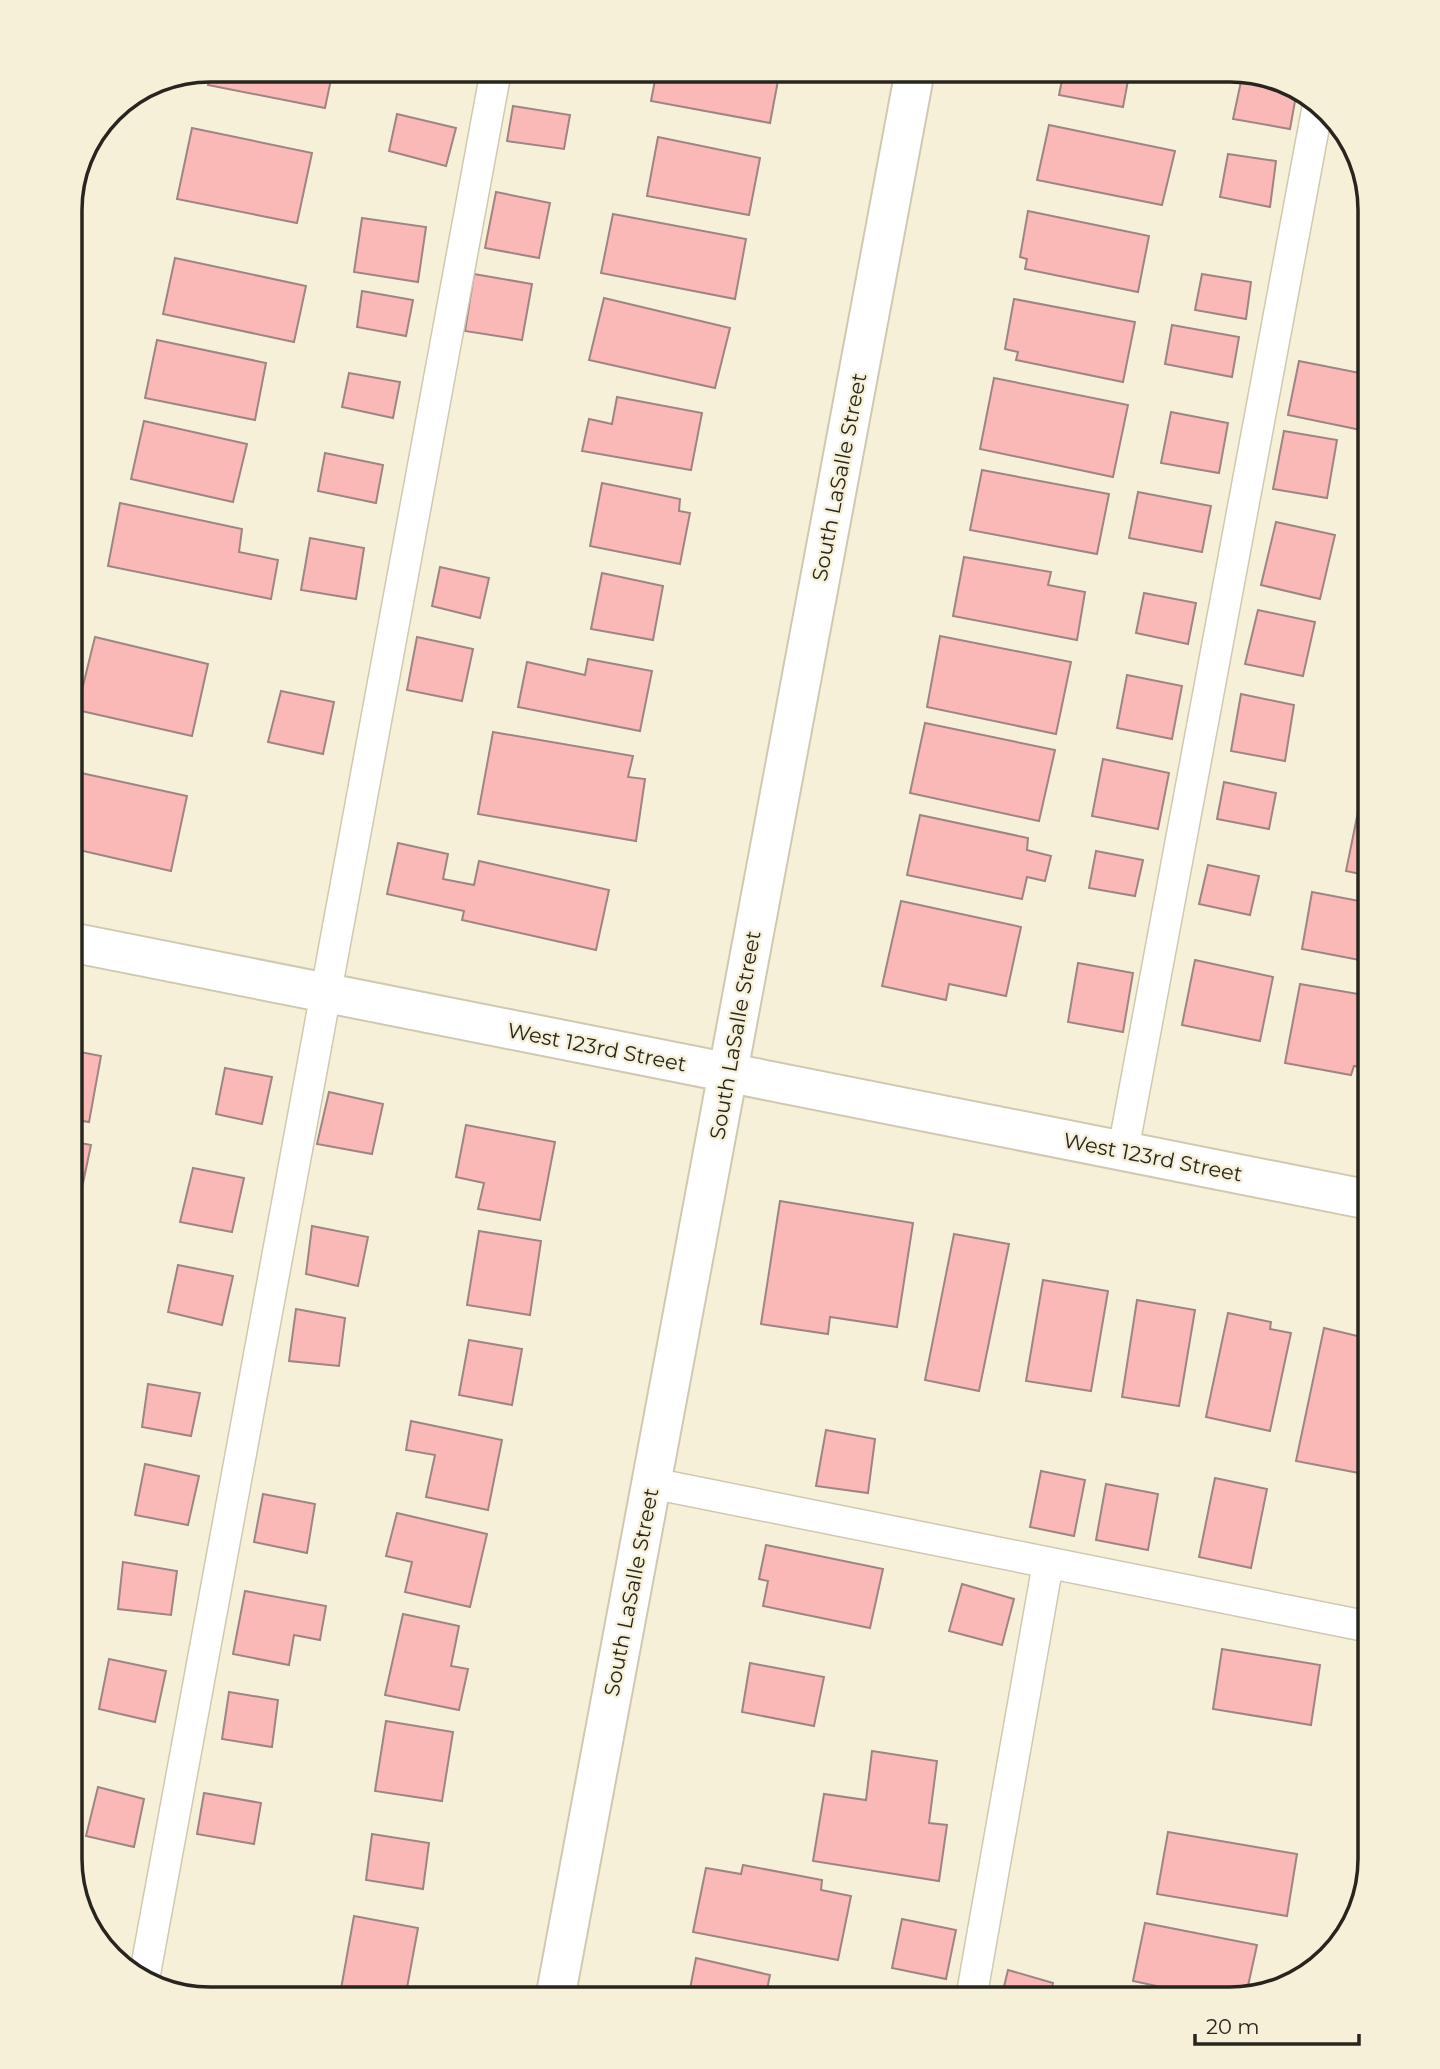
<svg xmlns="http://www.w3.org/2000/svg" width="1440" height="2069" font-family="Montserrat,sans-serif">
  <rect width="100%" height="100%" fill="#f7f0d9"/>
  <g fill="#fab9b6" stroke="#9e8584" stroke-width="2">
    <polygon points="211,70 333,70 325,108 208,85"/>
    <polygon points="657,70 780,70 770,123 651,101"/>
    <polygon points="1064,70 1130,70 1123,107 1059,95"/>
    <polygon points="1243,72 1297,90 1290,129 1233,119"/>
    <polygon points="513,106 570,115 564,149 507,141"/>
    <polygon points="397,114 456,128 446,166 389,151"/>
    <polygon points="1049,125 1175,151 1162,205 1037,180"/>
    <polygon points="192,128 312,153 297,223 177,199"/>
    <polygon points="658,137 760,158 749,215 647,196"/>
    <polygon points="1228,154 1276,161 1270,207 1220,197"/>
    <polygon points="496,192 550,203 539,258 485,248"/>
    <polygon points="1028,211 1149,236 1138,292 1025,269 1027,259 1020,257"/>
    <polygon points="613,214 746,239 735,299 601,273"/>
    <polygon points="362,218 426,227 418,282 354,272"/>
    <polygon points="175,258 306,286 294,342 163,314"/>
    <polygon points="474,274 532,284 522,340 465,331"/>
    <polygon points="1202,274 1251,282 1246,319 1195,310"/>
    <polygon points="362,291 413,300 406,336 357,327"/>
    <polygon points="604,298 730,328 715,388 589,360"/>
    <polygon points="1014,299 1135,322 1123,382 1016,360 1018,352 1005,349"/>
    <polygon points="1172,325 1239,337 1232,377 1165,364"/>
    <polygon points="157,340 266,363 255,420 145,398"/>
    <polygon points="1299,361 1370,375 1361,430 1288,415"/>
    <polygon points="349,373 400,382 393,418 342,407"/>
    <polygon points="994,378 1128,405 1113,477 980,449"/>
    <polygon points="617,397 702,413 691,470 582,451 589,419 612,424"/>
    <polygon points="1171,412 1228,423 1219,473 1161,463"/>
    <polygon points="144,421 247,444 233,502 131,479"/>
    <polygon points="1284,431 1337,440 1327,498 1273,489"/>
    <polygon points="325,453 383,465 376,503 318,491"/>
    <polygon points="982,470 1109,494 1097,554 970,530"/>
    <polygon points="602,483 680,499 679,511 690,513 680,564 590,546"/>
    <polygon points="1138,492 1211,506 1202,552 1129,538"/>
    <polygon points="120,503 242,529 239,552 278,560 271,599 108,566"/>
    <polygon points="1276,522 1335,535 1320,599 1261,585"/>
    <polygon points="310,538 364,548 356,599 301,590"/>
    <polygon points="964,557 1051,572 1048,585 1085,592 1077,640 953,616"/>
    <polygon points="440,567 489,578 480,618 432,606"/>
    <polygon points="602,573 663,586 653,640 591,629"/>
    <polygon points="1144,593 1196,603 1188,644 1136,633"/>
    <polygon points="1258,610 1315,622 1303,676 1245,664"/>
    <polygon points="940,636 1071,662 1056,734 927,707"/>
    <polygon points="95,637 208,664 192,736 77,710"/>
    <polygon points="417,637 473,649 462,701 407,690"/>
    <polygon points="1370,644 1370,697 1361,695"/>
    <polygon points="588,659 652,671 640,731 518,707 527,662 585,675"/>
    <polygon points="1127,675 1182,686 1172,739 1117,728"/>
    <polygon points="281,691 334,702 323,754 268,742"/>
    <polygon points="1241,694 1294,705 1285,761 1231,751"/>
    <polygon points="925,723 1055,750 1039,821 910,793"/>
    <polygon points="493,732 633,756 628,777 645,779 636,841 478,814"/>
    <polygon points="1370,737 1370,788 1361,786"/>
    <polygon points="1103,759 1169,773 1158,829 1092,816"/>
    <polygon points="72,771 187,796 171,871 70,848"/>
    <polygon points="1224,782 1276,793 1269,829 1217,819"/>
    <polygon points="1358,812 1370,814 1370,876 1346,871"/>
    <polygon points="920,815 1028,838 1027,850 1051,856 1045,881 1027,877 1022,899 907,875"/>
    <polygon points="398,843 448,854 443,879 474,885 479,861 609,890 596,950 462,920 464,911 387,894"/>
    <polygon points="1096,851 1143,860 1135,896 1089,888"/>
    <polygon points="1208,865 1259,876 1250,915 1199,904"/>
    <polygon points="1312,892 1370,903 1370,962 1302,949"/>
    <polygon points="901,901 1021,927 1006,996 949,984 946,1000 882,986"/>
    <polygon points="1195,960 1273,977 1260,1041 1182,1025"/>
    <polygon points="1078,963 1133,973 1123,1032 1068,1022"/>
    <polygon points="1300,984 1370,996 1370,1069 1354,1066 1351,1075 1285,1063"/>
    <polygon points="70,1050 101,1056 89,1122 70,1119"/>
    <polygon points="225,1068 272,1077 262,1124 216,1114"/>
    <polygon points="329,1092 383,1104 372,1154 317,1144"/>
    <polygon points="466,1125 555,1142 540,1220 478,1209 484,1183 456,1177"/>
    <polygon points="70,1141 91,1145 75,1221 70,1220"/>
    <polygon points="193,1168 244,1178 232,1232 180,1222"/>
    <polygon points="780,1201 913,1223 897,1327 830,1317 828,1334 761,1324"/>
    <polygon points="312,1226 368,1237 358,1286 306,1274"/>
    <polygon points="479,1231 541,1241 530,1315 467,1305"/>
    <polygon points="954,1234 1009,1244 979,1391 925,1380"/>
    <polygon points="178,1265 233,1276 222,1325 168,1312"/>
    <polygon points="1043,1280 1108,1291 1091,1391 1026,1381"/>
    <polygon points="1137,1300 1195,1310 1179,1406 1122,1397"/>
    <polygon points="296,1309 345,1318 339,1366 289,1361"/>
    <polygon points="1228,1313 1271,1322 1270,1329 1291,1333 1270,1431 1206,1417"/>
    <polygon points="1324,1328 1370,1339 1370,1447 1365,1446 1359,1473 1296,1461"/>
    <polygon points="469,1340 522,1349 512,1405 459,1395"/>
    <polygon points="148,1384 200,1393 191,1436 142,1427"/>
    <polygon points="411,1421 502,1440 488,1510 426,1497 435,1455 406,1450"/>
    <polygon points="826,1430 875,1439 868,1493 816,1486"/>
    <polygon points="145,1464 199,1476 188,1525 135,1515"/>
    <polygon points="1041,1471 1085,1480 1074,1536 1030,1527"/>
    <polygon points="1215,1478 1267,1489 1251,1568 1199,1557"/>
    <polygon points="1106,1484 1158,1494 1148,1550 1096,1540"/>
    <polygon points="263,1494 315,1504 307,1553 254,1542"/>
    <polygon points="397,1513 487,1534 470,1607 405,1592 412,1562 386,1556"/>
    <polygon points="766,1545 883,1569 870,1628 763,1606 768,1581 759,1579"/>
    <polygon points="123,1562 177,1571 171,1615 118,1609"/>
    <polygon points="962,1584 1014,1599 1002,1645 949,1631"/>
    <polygon points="245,1591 326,1606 320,1640 294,1635 289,1665 233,1654"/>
    <polygon points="403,1614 459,1626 451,1666 468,1669 459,1710 385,1695"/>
    <polygon points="1222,1649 1320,1665 1311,1725 1213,1709"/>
    <polygon points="109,1659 166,1671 155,1722 99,1709"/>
    <polygon points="750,1663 824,1677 814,1726 742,1712"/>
    <polygon points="229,1692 278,1700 272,1747 222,1739"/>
    <polygon points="386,1721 453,1732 442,1801 375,1791"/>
    <polygon points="872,1751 937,1761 929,1823 947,1825 939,1881 813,1861 824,1794 866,1800"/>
    <polygon points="98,1787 144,1799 134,1847 86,1836"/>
    <polygon points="204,1793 261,1803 254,1844 197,1834"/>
    <polygon points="1168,1832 1297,1854 1287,1916 1157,1894"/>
    <polygon points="372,1834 429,1843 423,1889 366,1880"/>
    <polygon points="743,1865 822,1880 821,1890 851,1896 838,1960 693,1932 706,1868 741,1874"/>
    <polygon points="354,1916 418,1928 405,1999 388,1999 341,1989"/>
    <polygon points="902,1919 956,1930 946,1979 892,1968"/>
    <polygon points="1145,1923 1257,1945 1246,1995 1217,1999 1133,1981"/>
    <polygon points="696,1958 770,1975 765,1999 688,1999"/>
    <polygon points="1008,1970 1053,1983 1049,1999 1001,1999"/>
  </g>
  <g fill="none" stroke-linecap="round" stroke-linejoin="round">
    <g stroke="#cfc8b2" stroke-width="33">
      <g id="service">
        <polyline points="1123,1151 1318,105"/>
        <polyline points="651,1483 1370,1627"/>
        <polyline points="144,1979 496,70"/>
        <polyline points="971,1999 1048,1563"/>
      </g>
    </g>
    <g stroke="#cfc8b2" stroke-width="42">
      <g id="minor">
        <polyline points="70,942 1370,1200"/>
        <polyline points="555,1999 915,70"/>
      </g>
    </g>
    <use href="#service" stroke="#fff" stroke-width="30"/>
    <use href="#minor" stroke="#fff" stroke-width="38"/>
  </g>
  <g text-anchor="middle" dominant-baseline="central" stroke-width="5" stroke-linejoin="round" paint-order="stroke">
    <g font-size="21" fill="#27251d" stroke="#f7f0d9">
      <text transform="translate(839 477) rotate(-79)">South LaSalle Street</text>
      <text transform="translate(735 1035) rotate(-80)">South LaSalle Street</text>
      <text transform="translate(597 1047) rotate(11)">West 123rd Street</text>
      <text transform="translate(1153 1157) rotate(11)">West 123rd Street</text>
      <text transform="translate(631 1592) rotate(-79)">South LaSalle Street</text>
    </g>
  </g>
  <path d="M0 0H1440V2069H0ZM210 82H1230A128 128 0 0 1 1358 210V1859A128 128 0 0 1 1230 1987H210A128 128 0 0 1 82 1859V210A128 128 0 0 1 210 82Z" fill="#f7f0d9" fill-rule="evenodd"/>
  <path fill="none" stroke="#27251d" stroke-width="3.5" d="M210 82H1230A128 128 0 0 1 1358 210V1859A128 128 0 0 1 1230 1987H210A128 128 0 0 1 82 1859V210A128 128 0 0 1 210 82Z"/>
  <path d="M1195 2034v10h164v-10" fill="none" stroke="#27251d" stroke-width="3.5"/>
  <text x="1206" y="2034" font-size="21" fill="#27251d" stroke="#f7f0d9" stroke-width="5" paint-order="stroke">20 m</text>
</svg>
